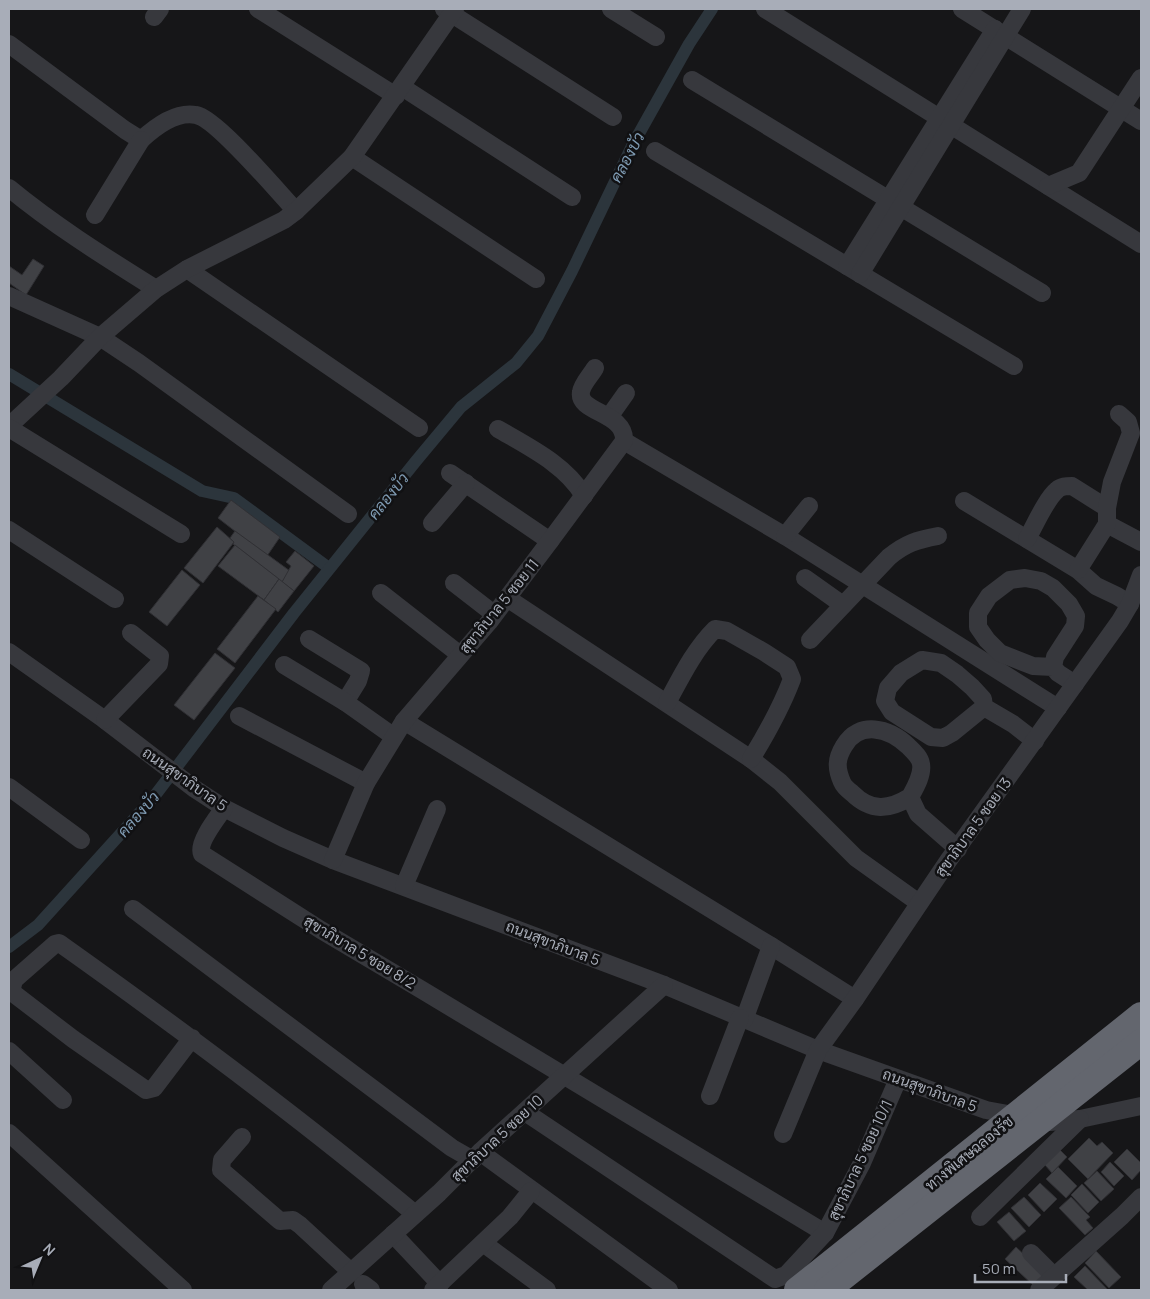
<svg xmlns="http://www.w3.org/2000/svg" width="1150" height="1299" font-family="Manrope,Sarabun,sans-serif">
  <rect width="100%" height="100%" fill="#161618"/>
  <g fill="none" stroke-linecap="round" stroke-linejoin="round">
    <g stroke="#2c353c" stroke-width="12">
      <polyline points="9,374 202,491 234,498 329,568"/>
      <polyline points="9,947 38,925 153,798 294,613 416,461 461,407 516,363 538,336 572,271 632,146 689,44 712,9"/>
    </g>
  </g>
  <g fill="#404145" stroke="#303034">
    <polygon points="33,259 44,266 26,295 9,283 9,266 22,275"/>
    <polygon points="231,500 280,537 267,556 218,518"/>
    <polygon points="217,527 234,542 203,583 184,568"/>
    <polygon points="235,531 290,571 282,582 233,544 234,542 230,538"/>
    <polygon points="235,545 279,579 264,600 218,566"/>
    <polygon points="295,551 314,566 294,591 282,582 291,566 286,562"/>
    <polygon points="182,570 200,585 167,626 149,612"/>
    <polygon points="279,579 294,591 278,612 264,600"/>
    <polygon points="258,596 276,609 235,663 217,649"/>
    <polygon points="215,653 235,668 194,720 174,705"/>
    <polygon points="1089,1138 1097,1146 1102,1142 1113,1153 1088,1179 1068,1159"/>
    <polygon points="1127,1149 1141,1163 1141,1170 1132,1180 1114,1162"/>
    <polygon points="1060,1150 1067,1157 1052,1173 1045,1165"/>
    <polygon points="1110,1162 1124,1176 1114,1186 1101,1172"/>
    <polygon points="1058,1167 1077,1186 1066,1198 1046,1179"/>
    <polygon points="1097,1171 1114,1189 1101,1201 1084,1183"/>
    <polygon points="1040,1183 1057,1199 1044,1212 1028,1195"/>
    <polygon points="1082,1184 1099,1202 1088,1213 1071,1195"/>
    <polygon points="1024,1197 1041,1215 1029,1227 1011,1208"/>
    <polygon points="1071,1197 1090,1217 1086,1220 1093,1228 1085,1235 1059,1208"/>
    <polygon points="1009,1212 1026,1231 1014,1241 997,1222"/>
    <polygon points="1016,1247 1045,1274 1034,1286 1005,1259"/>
    <polygon points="1096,1251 1121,1277 1109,1288 1085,1263"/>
    <polygon points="1085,1266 1108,1290 1088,1290 1074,1277"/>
  </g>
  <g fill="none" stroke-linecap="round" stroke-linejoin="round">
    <g stroke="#37383d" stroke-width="18">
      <polyline points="258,9 396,96"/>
      <polyline points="444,9 613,117"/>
      <polyline points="611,9 656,37"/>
      <polyline points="765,9 1141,244"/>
      <polyline points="962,9 1141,121"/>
      <polyline points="154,17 160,9"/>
      <path d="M9,44l116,86 16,10c14,-13 35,-29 55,-25 20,3 83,78 100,96"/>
      <polyline points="692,80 1042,293"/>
      <polyline points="402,87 572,197"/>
      <polyline points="655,151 1014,366"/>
      <polyline points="352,157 536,279"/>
      <polyline points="1048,186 1079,173 1141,78"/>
      <path d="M9,188c46,38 96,69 147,101"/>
      <polyline points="95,215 141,140"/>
      <polyline points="847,266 995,29"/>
      <polyline points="187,269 419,428"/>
      <polyline points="860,274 1022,9"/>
      <polyline points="9,296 100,337 139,363 348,514"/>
      <polyline points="609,417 626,393"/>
      <polyline points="9,426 61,378 100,337 156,289 187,269 284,220 296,211 352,157 455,9"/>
      <polyline points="9,428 181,534"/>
      <path d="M498,429c31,18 68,36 86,67"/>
      <polyline points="624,441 785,536 1058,708"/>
      <polyline points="450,473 550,541"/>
      <polyline points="964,501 1078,570 1096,586 1117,596 1130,604"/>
      <polyline points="432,523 466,483"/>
      <polyline points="1107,524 1141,542"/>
      <polyline points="9,530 115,599"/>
      <polyline points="785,536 809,506"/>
      <path d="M1027,539c7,-12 19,-40 30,-49 4,-4 9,-4 15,-4l35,22"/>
      <polyline points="1078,570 1107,524 1107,508 1112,482 1131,433 1128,422 1119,414"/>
      <polyline points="805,578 843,605"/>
      <polyline points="454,583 494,614"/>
      <polyline points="381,593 459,654"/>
      <polyline points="507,598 751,759 780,782 856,858 919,903"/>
      <polyline points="309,639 361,671 358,681 345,702"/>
      <path d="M810,640l79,-83c17,-14 28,-17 49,-21"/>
      <polyline points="9,652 105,720 195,789 224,808 283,838 333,860 664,985 818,1050 986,1110 1050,1122 1080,1119 1141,1106"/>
      <polyline points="284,665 345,702 393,736"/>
      <polyline points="1053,667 1033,666 1000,653 987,640 978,627 978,613 989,596 1010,580 1025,578 1041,581 1053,588 1069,604 1076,616 1075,626 1055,657 1053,667 1058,673 1075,684"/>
      <path d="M667,703c14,-26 27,-53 48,-74l12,2 37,21 23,15 5,12c-11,29 -25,54 -41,80"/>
      <polyline points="984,707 983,699 972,687 957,674 941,663 922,660 901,673 888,688 885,701 892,712 931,737 943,738 952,733 984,707 1013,724 1035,741"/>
      <polyline points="239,716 366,783"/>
      <polyline points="105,720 159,664 160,656 131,633"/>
      <polyline points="404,721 771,946 855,999"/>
      <polyline points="9,787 81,840"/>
      <path d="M910,797c-21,13 -39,15 -58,-4 -4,-3 -8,-6 -10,-11 -6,-14 -6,-23 2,-36 15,-26 45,-18 64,0 5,5 12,11 13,18 2,11 -6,24 -11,33l8,17 40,35"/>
      <path d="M224,808c-7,10 -27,35 -22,46l119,76 101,60 403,243"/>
      <path d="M333,860l33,-77 38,-62 85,-99 61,-81 74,-100c2,-29 -47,-28 -43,-49 1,-8 10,-17 14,-24"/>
      <polyline points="404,886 437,809"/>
      <polyline points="133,909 452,1148 473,1160"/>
      <polyline points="744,1020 771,946"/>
      <path d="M192,1038l-38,50 -8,2 -73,-51 -60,-46 -1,-5 2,-8 41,-36 4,-1 3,2c121,86 240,174 353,269"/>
      <polyline points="9,1051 63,1100"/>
      <polyline points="710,1096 740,1018"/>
      <polyline points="525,1112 775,1279 786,1275 825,1233 862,1163 898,1079"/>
      <polyline points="9,1133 183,1290"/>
      <polyline points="783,1134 818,1050 855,999 948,861 1120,621 1130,604 1141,575"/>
      <polyline points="242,1137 222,1160 221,1170 280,1221 293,1220 300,1225 351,1272"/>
      <polyline points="480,1152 669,1290"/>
      <polyline points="980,1217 1080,1119"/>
      <polyline points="393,1234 440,1284"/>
      <polyline points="483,1243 547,1290"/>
      <polyline points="1031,1253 1054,1276"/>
      <polyline points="363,1284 371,1290"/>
      <polyline points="331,1290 439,1193 480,1152 664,985"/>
      <polyline points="433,1290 510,1217 531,1191"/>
      <polyline points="1039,1290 1122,1216 1141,1197"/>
    </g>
    <g stroke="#63666e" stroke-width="26">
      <polyline points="797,1290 1141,1015"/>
      <polyline points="827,1290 1141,1042"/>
    </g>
  </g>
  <g text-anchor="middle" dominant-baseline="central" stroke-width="5" stroke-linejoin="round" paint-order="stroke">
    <g font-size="15" fill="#a8adb8" stroke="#111113">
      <text transform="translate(499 606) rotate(-51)">สุขาภิบาล 5 ซอย 11</text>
      <text transform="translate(185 779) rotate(35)">ถนนสุขาภิบาล 5</text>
      <text transform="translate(973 827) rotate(-54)">สุขาภิบาล 5 ซอย 13</text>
      <text transform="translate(553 943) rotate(21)">ถนนสุขาภิบาล 5</text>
      <text transform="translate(360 952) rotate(31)">สุขาภิบาล 5 ซอย 8/2</text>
      <text transform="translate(930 1090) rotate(20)">ถนนสุขาภิบาล 5</text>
      <text transform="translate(497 1138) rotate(-43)">สุขาภิบาล 5 ซอย 10</text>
      <text transform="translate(969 1153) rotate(-39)">ทางพิเศษฉลองรัช</text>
      <text transform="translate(860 1160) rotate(-65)">สุขาภิบาล 5 ซอย 10/1</text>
    </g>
    <g font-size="16" font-style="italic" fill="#7f9bb3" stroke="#111113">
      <text transform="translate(627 157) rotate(-62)">คลองบัว</text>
      <text transform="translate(388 496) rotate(-51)">คลองบัว</text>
      <text transform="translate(138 814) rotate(-49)">คลองบัว</text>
    </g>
  </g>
  <rect width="1150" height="1299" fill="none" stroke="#a8adb8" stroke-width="20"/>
  <g transform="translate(40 1259) rotate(44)" stroke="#111113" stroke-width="4" paint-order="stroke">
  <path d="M0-4L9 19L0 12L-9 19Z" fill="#a8adb8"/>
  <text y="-8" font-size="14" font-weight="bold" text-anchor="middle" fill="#a8adb8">N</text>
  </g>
  <path d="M975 1274v8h91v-8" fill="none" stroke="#a8adb8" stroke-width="2.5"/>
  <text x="982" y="1274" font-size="15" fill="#a8adb8" stroke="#111113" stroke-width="4" paint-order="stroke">50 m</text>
</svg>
